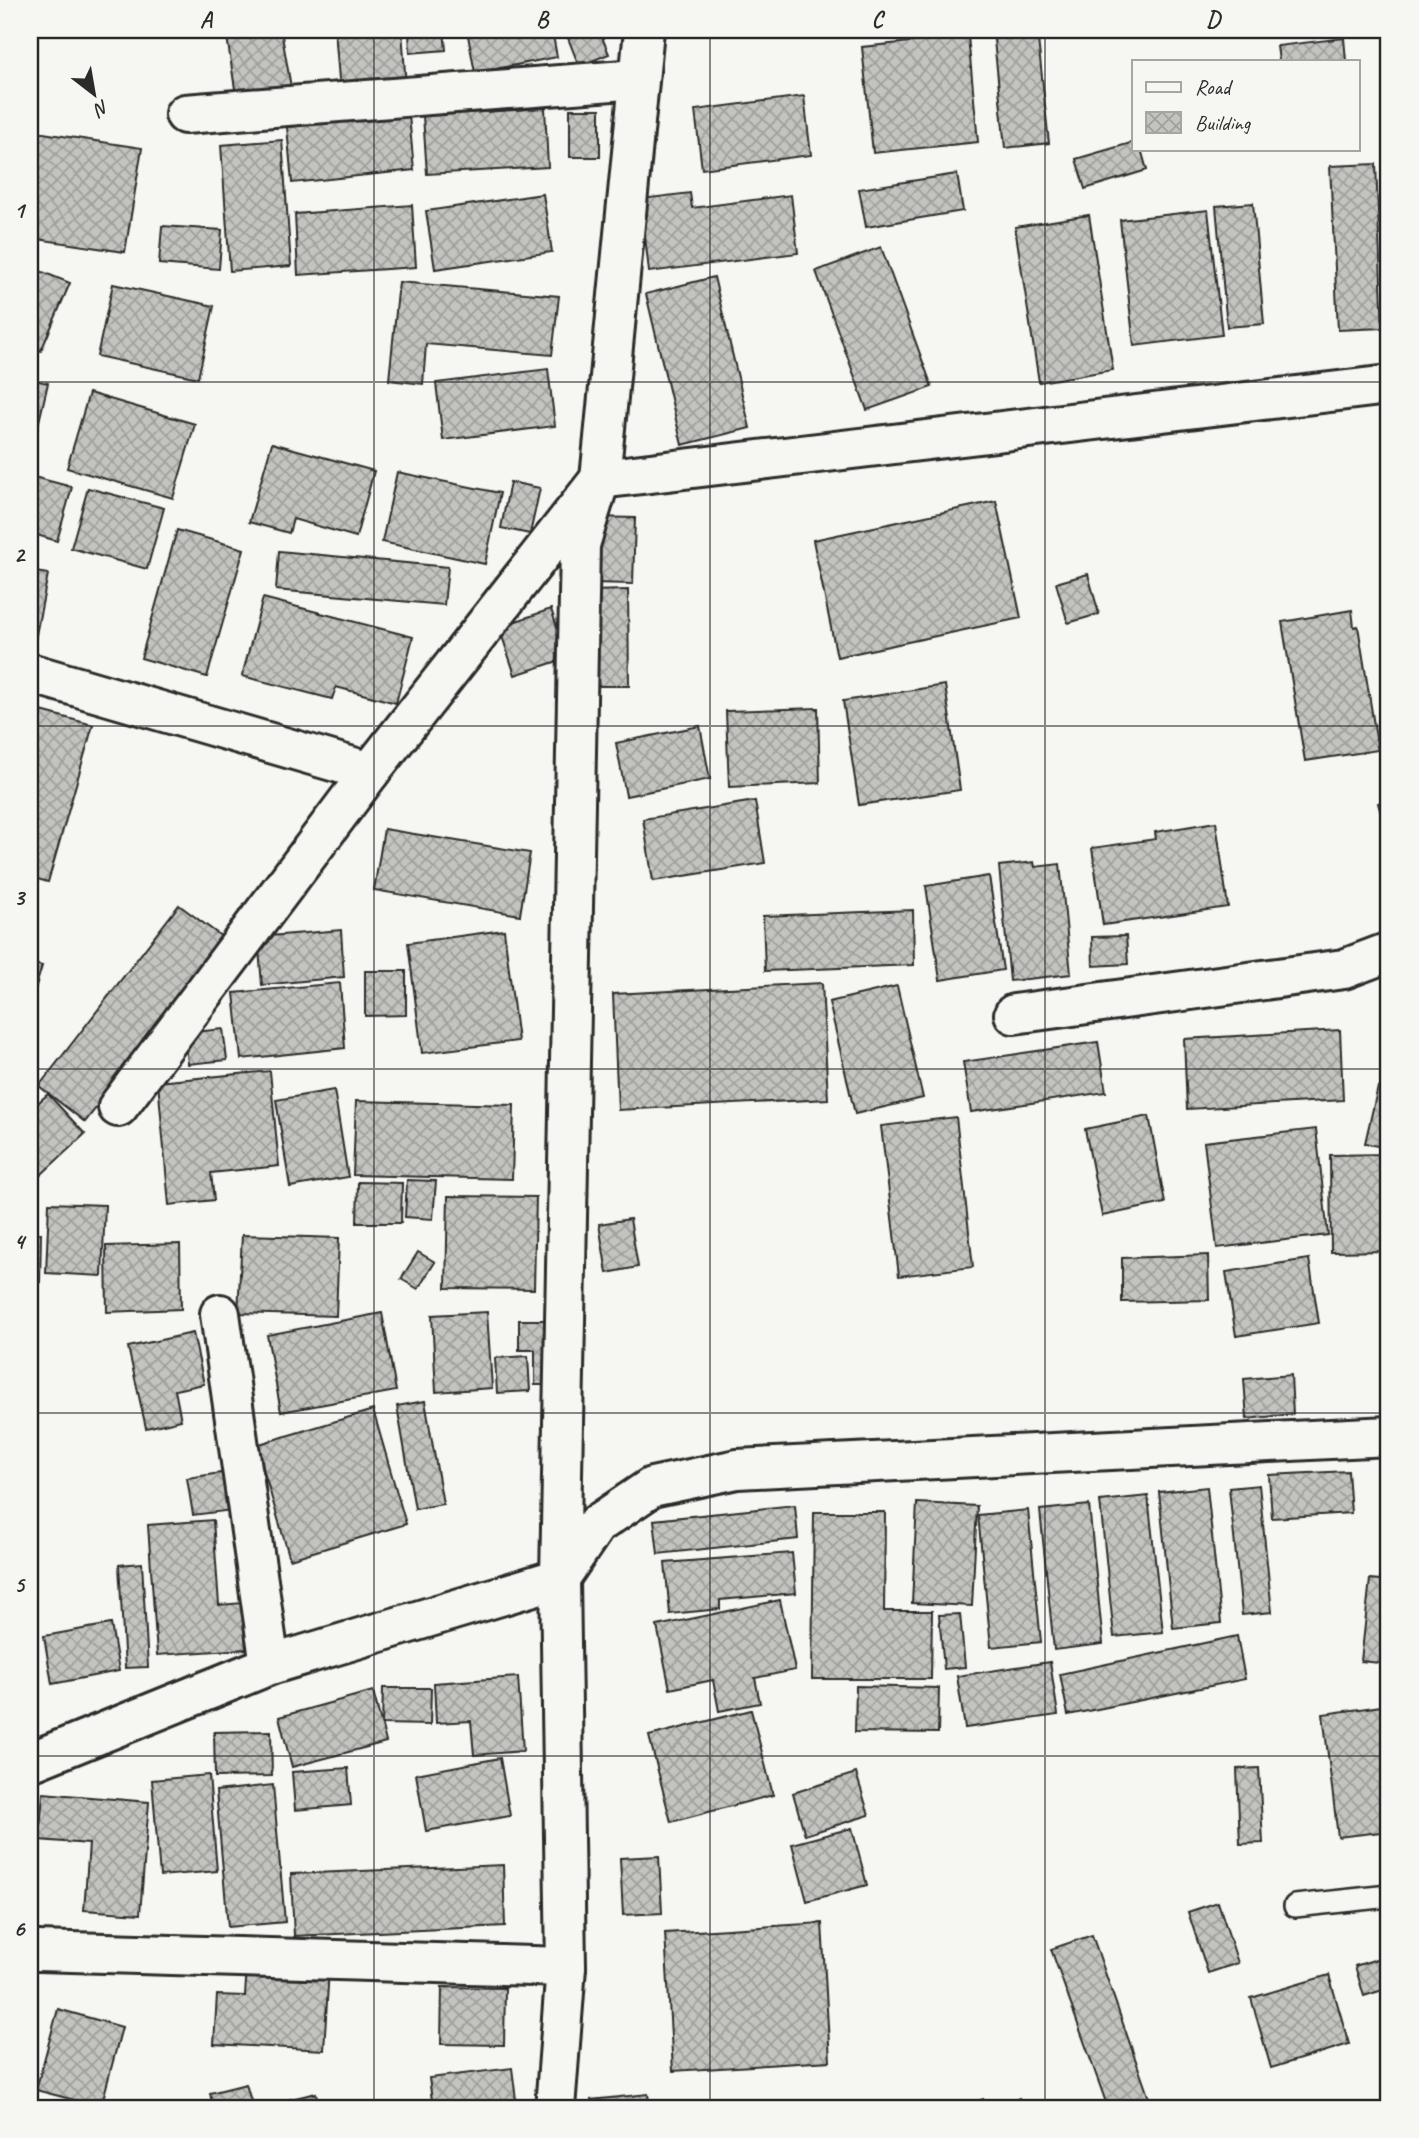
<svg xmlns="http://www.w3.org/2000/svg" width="1419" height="2138" font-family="Caveat,sans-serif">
  <defs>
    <pattern id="building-cross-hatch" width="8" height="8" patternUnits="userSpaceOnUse" patternTransform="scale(1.75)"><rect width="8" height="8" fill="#c3c3c0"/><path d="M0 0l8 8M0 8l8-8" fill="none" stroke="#9f9f9c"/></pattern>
  </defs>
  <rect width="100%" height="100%" fill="#f6f6f2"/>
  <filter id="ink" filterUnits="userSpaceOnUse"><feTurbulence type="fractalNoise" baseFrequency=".0143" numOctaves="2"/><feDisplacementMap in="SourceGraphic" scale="14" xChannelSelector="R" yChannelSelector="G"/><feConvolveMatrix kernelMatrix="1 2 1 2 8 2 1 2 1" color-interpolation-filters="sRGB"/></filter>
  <g filter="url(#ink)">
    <g fill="url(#building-cross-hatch)" stroke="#2b2b2b" stroke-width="2">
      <polygon points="30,30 34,30 35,41 30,41"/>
      <polygon points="226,30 281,30 292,93 237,102"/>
      <polygon points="335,30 402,30 406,87 340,92"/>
      <polygon points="409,30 444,30 446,50 410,53"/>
      <polygon points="467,30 552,30 557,57 475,73"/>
      <polygon points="587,30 599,30 609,54 579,66 568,38"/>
      <polygon points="993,30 1037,30 1049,143 1005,148"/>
      <polygon points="968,36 978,142 873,153 862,47"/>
      <polygon points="1344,38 1346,61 1279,61 1277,46"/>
      <polygon points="804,96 811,155 702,169 695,110"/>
      <polygon points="545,108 548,167 427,174 423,116"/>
      <rect x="570" y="109" width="30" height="48"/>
      <polygon points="409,115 414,170 292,183 287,127"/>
      <polygon points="30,131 142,148 125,252 30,238"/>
      <polygon points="282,140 291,266 230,271 221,145"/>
      <polygon points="1134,142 1134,149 1141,149 1147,170 1085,189 1076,159"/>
      <polygon points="1376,164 1383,328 1338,330 1330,166"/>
      <polygon points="957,174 963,211 866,227 859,189"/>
      <polygon points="690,193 692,208 791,195 798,253 649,272 641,199"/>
      <polygon points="543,194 552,252 435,269 426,211"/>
      <polygon points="1253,203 1264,324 1227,327 1216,206"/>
      <polygon points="412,205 416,267 298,275 295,214"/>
      <polygon points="1208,210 1222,335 1134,346 1120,220"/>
      <polygon points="1089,215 1113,370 1039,382 1015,227"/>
      <polygon points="162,226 222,230 219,269 159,264"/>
      <polygon points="881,247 932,387 867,410 816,271"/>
      <polygon points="30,267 70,283 41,351 30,346"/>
      <polygon points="714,277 750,428 682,445 646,294"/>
      <polygon points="399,282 559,296 552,355 426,344 423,384 389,380"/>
      <polygon points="113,284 214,306 198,378 97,356"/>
      <polygon points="548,369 555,426 443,440 436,383"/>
      <polygon points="30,379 48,383 31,456 30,456"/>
      <polygon points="89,393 195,424 173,498 67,468"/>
      <polygon points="272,443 374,471 356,537 293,519 289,533 249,522"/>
      <polygon points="397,472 500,493 485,564 382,542"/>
      <polygon points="30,476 72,487 57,541 30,533"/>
      <polygon points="510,482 540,488 530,534 501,528"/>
      <polygon points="88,488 164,508 147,569 71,548"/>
      <polygon points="996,501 1021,618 837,657 813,540"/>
      <polygon points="594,517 635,518 633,584 592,583"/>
      <polygon points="177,530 244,549 207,677 141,658"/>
      <polygon points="279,551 448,567 444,605 276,590"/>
      <polygon points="30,571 48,574 34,645 30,644"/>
      <polygon points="1088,574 1099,614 1068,623 1056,583"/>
      <polygon points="628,590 629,686 590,686 589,591"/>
      <polygon points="263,598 413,637 396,703 336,687 332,699 242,676"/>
      <polygon points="551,609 567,658 515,675 499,627"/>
      <polygon points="1352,610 1354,627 1358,626 1378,750 1305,761 1282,622"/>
      <polygon points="945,685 960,790 859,805 843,701"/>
      <polygon points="30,708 93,725 48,882 30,877"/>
      <polygon points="818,708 820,783 729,787 726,711"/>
      <polygon points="700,726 710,779 626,796 616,743"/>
      <polygon points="1389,799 1389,841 1378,803"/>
      <polygon points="755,801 765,863 653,881 643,819"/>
      <polygon points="1216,822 1228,907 1103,925 1092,848 1156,839 1155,832"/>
      <polygon points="384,829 530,853 520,915 374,890"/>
      <polygon points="1034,862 1035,867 1060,864 1071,974 1010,981 999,866"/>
      <polygon points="989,876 1003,970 940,980 926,886"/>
      <polygon points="179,905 226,940 85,1122 39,1086"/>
      <polygon points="913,910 914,965 765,971 763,916"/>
      <polygon points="341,930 344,977 262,985 258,937"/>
      <polygon points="504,930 518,1041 422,1053 408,943"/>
      <polygon points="1126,936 1128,964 1093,966 1092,937"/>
      <polygon points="30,963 42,966 30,1006"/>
      <polygon points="365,971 406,971 406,1015 365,1016"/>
      <polygon points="340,983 345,1048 241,1059 234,993"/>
      <polygon points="822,983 828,1099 618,1110 613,994"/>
      <polygon points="897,986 923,1098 855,1114 829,1002"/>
      <polygon points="223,1029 227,1060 188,1064 185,1033"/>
      <polygon points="1340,1030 1343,1100 1187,1109 1184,1039"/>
      <polygon points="1098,1042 1106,1092 971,1112 963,1062"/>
      <polygon points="270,1071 279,1166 211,1173 214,1200 169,1205 158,1082"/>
      <polygon points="30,1077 37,1080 30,1105"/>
      <polygon points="1378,1087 1389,1089 1389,1149 1365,1143"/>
      <polygon points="334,1090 348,1177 290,1187 276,1100"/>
      <polygon points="48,1094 85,1134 30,1185 30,1142 36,1136 30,1129 30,1110"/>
      <polygon points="356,1101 514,1105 512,1179 353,1175"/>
      <polygon points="1149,1116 1165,1203 1102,1216 1085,1129"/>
      <polygon points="956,1117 973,1267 899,1276 881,1126"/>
      <polygon points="1316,1129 1328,1235 1217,1248 1204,1142"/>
      <polygon points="1389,1154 1389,1251 1331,1252 1330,1155"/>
      <polygon points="407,1180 436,1181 433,1219 405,1217"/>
      <polygon points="358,1182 402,1183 401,1223 357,1223"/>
      <polygon points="448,1196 536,1197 534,1289 446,1288"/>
      <polygon points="49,1203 105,1205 102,1276 46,1273"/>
      <polygon points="630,1219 638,1267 607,1273 599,1224"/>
      <polygon points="30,1233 41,1233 40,1283 30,1283"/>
      <polygon points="242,1235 339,1238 336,1316 238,1313"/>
      <polygon points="180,1244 181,1309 107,1312 106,1246"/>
      <polygon points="418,1252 435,1262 418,1289 401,1279"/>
      <polygon points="1208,1255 1209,1300 1122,1302 1122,1258"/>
      <polygon points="1309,1259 1319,1323 1236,1336 1226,1272"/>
      <polygon points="487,1312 492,1388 436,1392 432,1315"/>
      <polygon points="382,1313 396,1391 281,1412 267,1335"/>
      <polygon points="519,1320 549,1320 550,1385 535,1385 535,1350 519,1350"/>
      <polygon points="193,1333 204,1384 175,1390 181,1420 146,1428 128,1347"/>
      <polygon points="528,1356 530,1391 497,1393 495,1358"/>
      <polygon points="1291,1375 1293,1414 1247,1419 1244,1379"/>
      <polygon points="425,1401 443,1504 415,1509 397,1406"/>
      <polygon points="373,1410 406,1524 290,1559 256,1445"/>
      <polygon points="1348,1471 1351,1513 1272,1518 1269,1475"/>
      <polygon points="228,1472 233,1510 193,1515 187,1478"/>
      <polygon points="1389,1476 1389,1509 1385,1510 1377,1479"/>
      <polygon points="1259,1485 1272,1612 1242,1615 1229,1488"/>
      <polygon points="1207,1487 1221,1623 1173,1628 1159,1492"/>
      <polygon points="1148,1496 1163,1632 1114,1637 1100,1501"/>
      <polygon points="917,1503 977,1506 972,1606 912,1603"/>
      <polygon points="795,1505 798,1539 658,1554 654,1520"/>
      <polygon points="1089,1505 1103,1644 1054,1650 1040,1510"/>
      <polygon points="1028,1510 1041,1642 991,1647 978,1515"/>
      <polygon points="814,1512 885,1512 884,1611 932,1611 931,1679 812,1679"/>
      <polygon points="213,1520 219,1605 243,1603 246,1649 157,1655 148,1525"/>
      <polygon points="792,1553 796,1593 720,1600 720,1609 670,1614 665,1563"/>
      <polygon points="142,1563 148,1667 125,1668 119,1565"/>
      <polygon points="1370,1579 1389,1581 1389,1664 1361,1661"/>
      <polygon points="780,1600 795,1670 755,1678 760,1703 719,1711 713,1680 670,1689 657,1626"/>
      <polygon points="960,1614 965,1667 944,1669 939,1615"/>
      <polygon points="111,1624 119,1671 52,1684 44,1636"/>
      <polygon points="1237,1636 1245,1679 1068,1715 1060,1674"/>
      <polygon points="1050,1662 1058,1715 965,1728 957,1676"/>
      <polygon points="518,1677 523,1751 474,1755 471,1721 436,1723 434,1683"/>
      <polygon points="856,1686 939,1688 938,1733 855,1732"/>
      <polygon points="383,1688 431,1688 430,1725 382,1724"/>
      <polygon points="373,1691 386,1742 292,1767 279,1717"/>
      <polygon points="1389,1705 1389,1831 1338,1837 1323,1714"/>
      <polygon points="751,1710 773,1795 671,1822 649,1736"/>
      <polygon points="271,1731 272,1776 215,1777 214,1732"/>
      <polygon points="500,1758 510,1816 426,1831 416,1774"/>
      <polygon points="348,1768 351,1805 295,1810 292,1772"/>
      <polygon points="1259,1768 1263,1843 1240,1844 1237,1769"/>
      <polygon points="856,1773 869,1815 805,1835 793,1793"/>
      <polygon points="209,1775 217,1871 160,1876 152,1780"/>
      <polygon points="273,1785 285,1922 228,1927 216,1791"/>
      <polygon points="43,1793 149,1802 140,1914 84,1910 89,1844 39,1840"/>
      <polygon points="852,1828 867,1885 807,1901 792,1844"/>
      <polygon points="659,1856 662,1913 623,1915 620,1858"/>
      <polygon points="503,1865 505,1926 294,1936 291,1874"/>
      <polygon points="30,1879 33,1914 30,1915"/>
      <polygon points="1218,1902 1238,1963 1208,1973 1188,1912"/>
      <polygon points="822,1923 830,2061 673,2071 665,1933"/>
      <polygon points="1092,1935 1151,2104 1139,2108 1108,2108 1051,1949"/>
      <polygon points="1389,1955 1389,1988 1364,1996 1355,1966"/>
      <polygon points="247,1965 329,1969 324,2050 214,2044 217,1995 245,1996"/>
      <polygon points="1329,1975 1349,2044 1271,2068 1251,1998"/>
      <polygon points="442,1987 505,1988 504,2045 441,2044"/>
      <polygon points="58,2009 122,2027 101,2107 36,2090"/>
      <polygon points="512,2068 517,2108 433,2108 429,2078"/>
      <polygon points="246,2084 253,2108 213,2108 210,2093"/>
      <polygon points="316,2093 319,2108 254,2108"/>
      <polygon points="648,2094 650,2108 592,2108 591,2100"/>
      <polygon points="1019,2098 1025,2108 999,2108"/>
      <polygon points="983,2099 988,2108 965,2108"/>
    </g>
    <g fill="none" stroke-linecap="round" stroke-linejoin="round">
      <g stroke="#2b2b2b" stroke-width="26">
        <polyline id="service" points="1295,1906 1389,1896"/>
      </g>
      <g stroke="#2b2b2b" stroke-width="44">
        <g id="minor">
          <polyline points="185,114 638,79"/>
          <polyline points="30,673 370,772"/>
          <polyline points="1014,1014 1344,969 1389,952"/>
          <polyline points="118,1107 370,772 600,479 1389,385"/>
          <polyline points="220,1314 270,1665"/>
          <polyline points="30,1762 270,1665 560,1578 596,1525 652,1487 737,1469 1389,1436"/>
          <polyline points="38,1951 566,1967"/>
          <polyline points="555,2108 566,1967 560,1578 580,545 600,479 644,30"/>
        </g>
      </g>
      <use href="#service" stroke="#f6f6f2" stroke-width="21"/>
      <use href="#minor" stroke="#f6f6f2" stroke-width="38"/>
    </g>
  </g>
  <path fill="none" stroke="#2b2b2b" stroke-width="2" stroke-opacity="0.55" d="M374,30v2078M710,30v2078M1045,30v2078M30,382h1359M30,726h1359M30,1069h1359M30,1413h1359M30,1756h1359"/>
  <rect width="1419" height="2138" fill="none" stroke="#f6f6f2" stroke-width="77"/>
  <rect x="1132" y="60" width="228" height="91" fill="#f6f6f2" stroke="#a5a5a2" stroke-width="2"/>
  <rect x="1146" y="82" width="35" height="10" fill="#f6f6f2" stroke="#a5a5a2" stroke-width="2"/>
  <text x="1195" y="94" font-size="21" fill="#2b2b2b">Road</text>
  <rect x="1146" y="112" width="35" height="21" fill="url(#building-cross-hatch)" stroke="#a5a5a2" stroke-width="2"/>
  <text x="1195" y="130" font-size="21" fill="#2b2b2b">Building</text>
  <g transform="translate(94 94) rotate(149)" stroke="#f6f6f2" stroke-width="5" paint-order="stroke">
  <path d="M0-5L12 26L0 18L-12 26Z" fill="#2b2b2b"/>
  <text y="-10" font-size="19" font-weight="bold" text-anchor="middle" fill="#2b2b2b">N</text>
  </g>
  <rect x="38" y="38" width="1342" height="2062" fill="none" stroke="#2b2b2b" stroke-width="2.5"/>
  <g font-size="23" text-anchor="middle" font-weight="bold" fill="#2b2b2b">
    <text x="206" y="27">A</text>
    <text x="542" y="27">B</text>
    <text x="877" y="27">C</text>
    <text x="1213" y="27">D</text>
    <text x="19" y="218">1</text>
    <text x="19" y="562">2</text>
    <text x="19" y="905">3</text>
    <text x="19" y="1249">4</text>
    <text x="19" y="1592">5</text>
    <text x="19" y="1936">6</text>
  </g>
</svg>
